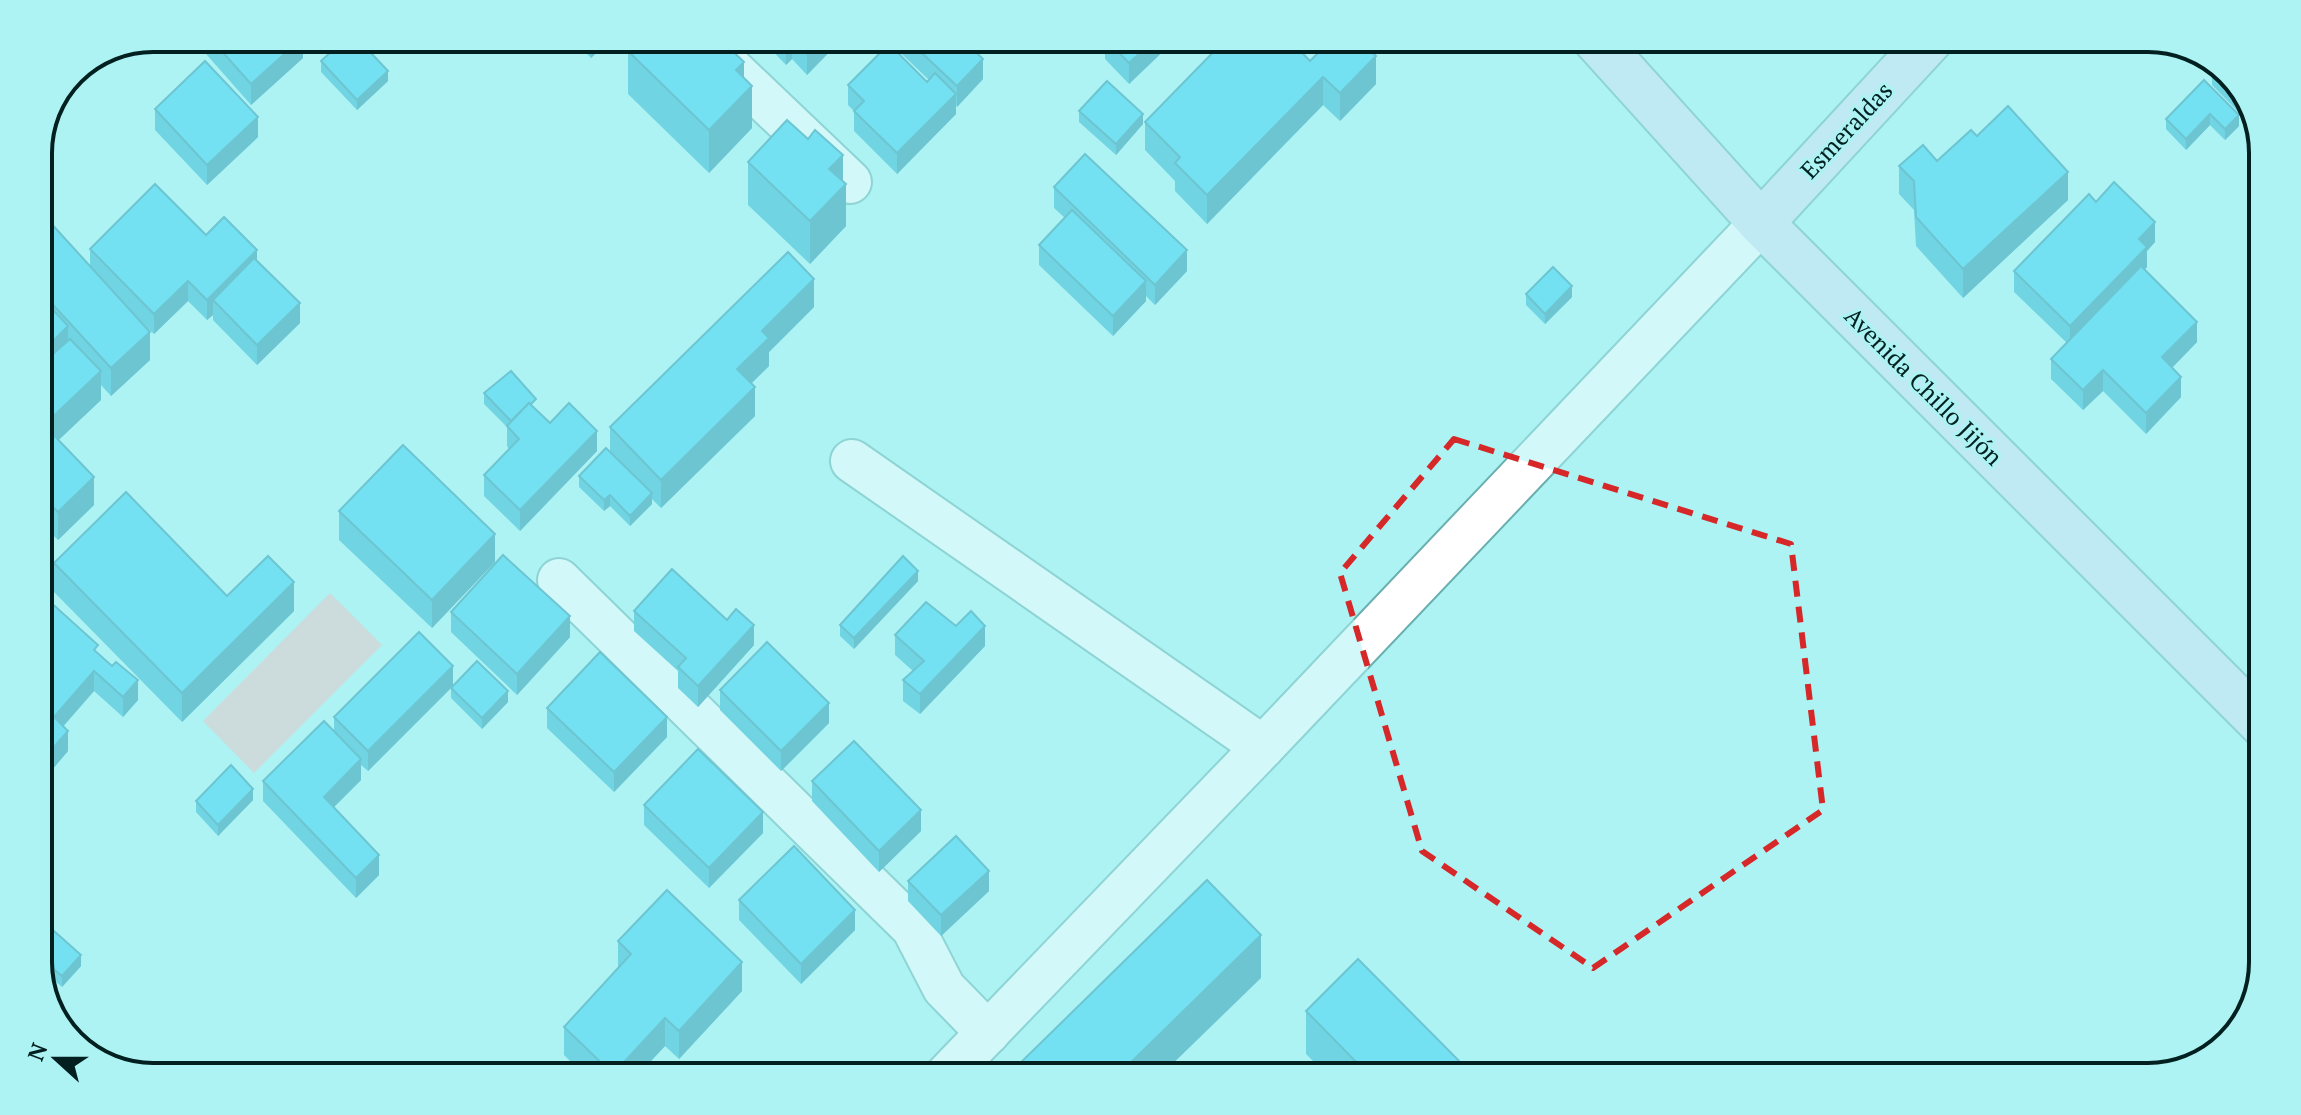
<svg xmlns="http://www.w3.org/2000/svg" width="2301" height="1115" font-family="'PT Serif',serif">
  <rect width="100%" height="100%" fill="#adf3f4"/>
  <polygon fill="#f2c0c1" points="330,593 382,645 254,773 203,721"/>
  <g fill="none" stroke-linecap="round" stroke-linejoin="round">
    <g stroke="#69afaf" stroke-width="46">
      <g id="street">
        <polyline points="699,38 850,182"/>
        <polyline points="852,461 1263,747"/>
        <polyline points="559,580 913,928 944,988 988,1033"/>
        <polyline points="945,1077 1263,747 1761,223"/>
      </g>
    </g>
    <g stroke="#69afaf" stroke-width="48">
      <g id="secondary">
        <polyline points="1594,38 1761,223 2263,725"/>
        <polyline points="1761,223 1932,38"/>
      </g>
    </g>
    <use href="#street" stroke="#fff" stroke-width="42"/>
    <use href="#secondary" stroke="#d4e0f1" stroke-width="44"/>
  </g>
  <g fill="#28afcd">
    <polygon points="192,38 303,38 303,58 251,105"/>
    <polygon points="571,38 611,38 591,58"/>
    <polygon points="760,38 843,38 807,75 792,59 786,65"/>
    <polygon points="885,38 961,38 983,79 957,107 956,105 956,114 897,174 854,131 854,111 848,105 848,85 927,82 929,80"/>
    <polygon points="1105,38 1177,38 1129,84 1105,59"/>
    <polygon points="628,51 744,77 752,128 709,173 628,94"/>
    <polygon points="321,61 388,81 357,110 321,72"/>
    <polygon points="1310,61 1376,84 1340,121 1323,105 1207,224 1175,191 1175,181 1145,150 1145,122"/>
    <polygon points="2212,61 2243,89 2258,132 2212,85"/>
    <polygon points="2204,80 2239,126 2225,140 2210,125 2186,150 2166,129 2166,119"/>
    <polygon points="155,109 258,137 207,185 155,130"/>
    <polygon points="1079,111 1143,124 1116,155 1079,122"/>
    <polygon points="1977,136 2068,200 1963,298 1916,246 1914,210 1899,194 1899,166 1937,161"/>
    <polygon points="2263,151 2263,197 2250,184 2250,164"/>
    <polygon points="748,162 843,181 846,226 810,264 748,205"/>
    <polygon points="1054,187 1187,271 1155,305 1146,296 1146,301 1113,336 1039,265 1039,245 1065,218 1054,208"/>
    <polygon points="2096,202 2155,242 2147,251 2147,267 2144,270 2197,342 2172,368 2181,397 2146,434 2103,391 2083,410 2051,379 2051,359 2067,343 2014,292 2014,271"/>
    <polygon points="38,209 90,266 90,249 206,235 257,261 300,323 257,365 213,320 213,315 207,320 188,301 154,334 135,316 150,360 111,396 101,385 101,400 58,440 94,505 58,540 38,520"/>
    <polygon points="1526,294 1572,297 1545,324 1526,305"/>
    <polygon points="814,307 769,352 769,366 751,384 755,416 661,508 652,499 652,504 630,526 610,506 604,511 579,487 579,476 610,452 610,427"/>
    <polygon points="484,393 536,409 550,423 597,451 520,531 484,496 484,475 509,449 507,446 507,427 484,404"/>
    <polygon points="339,511 495,562 432,628 339,540"/>
    <polygon points="54,563 227,596 294,611 182,722 54,592"/>
    <polygon points="918,581 854,649 840,636 840,625"/>
    <polygon points="38,591 98,654 138,700 123,717 94,691 63,726 68,751 45,778 38,772"/>
    <polygon points="634,611 754,645 698,707 678,688 678,671 634,631"/>
    <polygon points="451,612 570,637 517,695 451,632"/>
    <polygon points="956,626 985,646 920,714 903,701 903,680 913,671 895,655 895,635"/>
    <polygon points="453,686 508,702 482,729 451,698 451,688 368,771 361,765 361,780 334,807 379,875 356,898 263,801 263,781 334,732 334,717"/>
    <polygon points="720,690 829,723 781,771 720,710"/>
    <polygon points="547,708 667,737 614,792 547,728"/>
    <polygon points="812,781 921,831 879,872 812,801"/>
    <polygon points="253,800 218,836 196,812 196,801"/>
    <polygon points="644,805 763,833 709,888 644,825"/>
    <polygon points="908,881 989,891 941,936 908,901"/>
    <polygon points="739,900 855,930 801,984 739,920"/>
    <polygon points="618,941 742,991 679,1059 665,1046 636,1077 586,1077 564,1055 564,1027 618,968"/>
    <polygon points="38,949 81,966 62,987 38,966"/>
    <polygon points="1306,1011 1475,1077 1329,1077 1306,1054"/>
  </g>
  <g fill="#208fa7">
    <polygon points="303,38 303,58 251,105 251,84"/>
    <polygon points="591,38 611,38 591,58"/>
    <polygon points="823,38 843,38 807,75 807,54"/>
    <polygon points="1156,38 1177,38 1129,84 1129,63"/>
    <polygon points="792,39 792,59 786,65 786,44"/>
    <polygon points="1376,56 1376,84 1340,121 1340,93"/>
    <polygon points="983,59 983,79 957,107 957,86"/>
    <polygon points="744,62 744,94 752,86 752,128 709,173 709,130 736,70"/>
    <polygon points="388,71 388,81 357,110 357,100"/>
    <polygon points="1323,77 1323,105 1207,224 1207,195"/>
    <polygon points="956,94 956,114 897,174 897,153"/>
    <polygon points="1143,114 1143,124 1116,155 1116,144"/>
    <polygon points="2210,114 2210,125 2186,150 2186,139"/>
    <polygon points="2239,115 2239,126 2225,140 2225,129"/>
    <polygon points="258,117 258,137 207,185 207,165"/>
    <polygon points="843,155 843,186 846,184 846,226 810,264 810,221 829,169"/>
    <polygon points="2068,172 2068,200 1963,298 1963,269"/>
    <polygon points="2155,222 2155,242 2147,251 2147,267 2070,346 2070,326 2139,239"/>
    <polygon points="257,250 257,270 213,300 213,315 207,320 207,300"/>
    <polygon points="1187,250 1187,271 1155,305 1155,285"/>
    <polygon points="814,279 814,307 769,352 769,366 737,397 737,369 762,331"/>
    <polygon points="188,281 188,301 154,334 154,314"/>
    <polygon points="1146,281 1146,301 1113,336 1113,316"/>
    <polygon points="1572,286 1572,297 1545,324 1545,314"/>
    <polygon points="300,303 300,323 257,365 257,345"/>
    <polygon points="2197,322 2197,342 2162,378 2162,357"/>
    <polygon points="68,326 68,354 48,375 48,346"/>
    <polygon points="150,332 150,360 111,396 111,368"/>
    <polygon points="2103,370 2103,391 2083,410 2083,390"/>
    <polygon points="101,371 101,400 44,454 44,425"/>
    <polygon points="2181,377 2181,397 2146,434 2146,413"/>
    <polygon points="755,387 755,416 661,508 661,480"/>
    <polygon points="597,431 597,451 520,531 520,510"/>
    <polygon points="94,477 94,505 58,540 58,512"/>
    <polygon points="652,493 652,504 630,526 630,516"/>
    <polygon points="610,495 610,506 604,511 604,500"/>
    <polygon points="495,534 495,562 432,628 432,600"/>
    <polygon points="918,571 918,581 854,649 854,638"/>
    <polygon points="294,582 294,611 182,722 182,693"/>
    <polygon points="570,616 570,637 517,695 517,674"/>
    <polygon points="754,625 754,645 698,707 698,686"/>
    <polygon points="985,626 985,646 920,714 920,694"/>
    <polygon points="453,666 453,686 368,771 368,751"/>
    <polygon points="94,671 94,691 54,737 54,717"/>
    <polygon points="138,680 138,700 123,717 123,697"/>
    <polygon points="508,691 508,702 482,729 482,718"/>
    <polygon points="829,703 829,723 781,771 781,751"/>
    <polygon points="667,717 667,737 614,792 614,772"/>
    <polygon points="68,731 68,751 45,778 45,757"/>
    <polygon points="361,759 361,780 324,817 324,797"/>
    <polygon points="253,789 253,800 218,836 218,825"/>
    <polygon points="921,810 921,831 879,872 879,851"/>
    <polygon points="763,812 763,833 709,888 709,868"/>
    <polygon points="379,855 379,875 356,898 356,878"/>
    <polygon points="989,871 989,891 941,936 941,915"/>
    <polygon points="855,910 855,930 801,984 801,964"/>
    <polygon points="1261,935 1261,978 1159,1077 1116,1077"/>
    <polygon points="81,955 81,966 62,987 62,976"/>
    <polygon points="742,962 742,991 679,1059 679,1031"/>
    <polygon points="665,1018 665,1046 636,1077 613,1077 613,1074"/>
  </g>
  <g fill="#2eccee" stroke="#208fa7" stroke-width="2">
    <polygon points="210,38 302,38 251,84"/>
    <polygon points="346,38 357,38 388,71 357,100 321,61"/>
    <polygon points="641,38 719,38 744,62 736,70 752,86 709,130 628,51"/>
    <polygon points="780,38 823,38 807,54 792,39 786,44"/>
    <polygon points="906,38 961,38 983,59 957,86"/>
    <polygon points="1105,38 1156,38 1129,63"/>
    <polygon points="1227,38 1288,38 1310,61 1333,38 1358,38 1376,56 1340,93 1323,77 1207,195 1175,163 1180,157 1145,122"/>
    <polygon points="889,44 927,82 935,73 956,94 897,153 854,111 864,101 848,85"/>
    <polygon points="205,61 258,117 207,165 155,109"/>
    <polygon points="2204,80 2239,115 2225,129 2210,114 2186,139 2166,119"/>
    <polygon points="1107,81 1143,114 1116,144 1079,111"/>
    <polygon points="2008,106 2068,172 1963,269 1916,217 1914,181 1899,166 1923,145 1937,161 1971,130 1977,136"/>
    <polygon points="787,120 808,139 815,130 843,155 829,169 846,184 810,221 748,162"/>
    <polygon points="2263,151 2263,177 2250,164"/>
    <polygon points="1085,154 1187,250 1155,285 1054,187"/>
    <polygon points="2114,182 2155,222 2139,239 2147,247 2070,326 2014,271 2089,194 2096,202"/>
    <polygon points="155,184 206,235 224,217 257,250 207,300 188,281 154,314 90,249"/>
    <polygon points="38,209 150,332 111,368 44,295 38,300"/>
    <polygon points="1072,210 1146,281 1113,316 1039,245"/>
    <polygon points="788,252 814,279 762,331 769,338 737,369 755,387 661,480 610,427"/>
    <polygon points="254,258 300,303 257,345 213,300"/>
    <polygon points="2141,266 2197,322 2162,357 2181,377 2146,413 2103,370 2083,390 2051,359"/>
    <polygon points="1553,267 1572,286 1545,314 1526,294"/>
    <polygon points="43,299 68,326 48,346 54,353 70,339 101,371 44,425 94,477 58,512 38,492 38,304"/>
    <polygon points="511,371 536,399 531,404 529,403 511,421 484,393"/>
    <polygon points="529,403 550,423 569,403 597,431 520,510 484,475 519,439 507,426"/>
    <polygon points="403,445 495,534 432,600 339,511"/>
    <polygon points="606,448 652,493 630,516 610,495 604,500 579,476"/>
    <polygon points="126,492 227,596 268,556 294,582 182,693 54,563"/>
    <polygon points="503,555 570,616 517,674 451,612"/>
    <polygon points="903,556 918,571 854,638 840,625"/>
    <polygon points="672,569 727,620 736,609 754,625 698,686 678,667 686,658 634,611"/>
    <polygon points="38,591 98,645 94,650 112,666 116,662 138,680 123,697 94,671 54,717 68,731 45,757 38,751 38,735 44,729 38,724"/>
    <polygon points="926,602 956,626 971,611 985,626 920,694 903,680 924,661 895,635"/>
    <polygon points="419,632 453,666 368,751 334,717"/>
    <polygon points="767,642 829,703 781,751 720,690"/>
    <polygon points="600,652 667,717 614,772 547,708"/>
    <polygon points="477,661 508,691 482,718 451,688"/>
    <polygon points="324,721 361,759 324,797 379,855 356,878 263,781"/>
    <polygon points="854,741 921,810 879,851 812,781"/>
    <polygon points="698,749 763,812 709,868 644,805"/>
    <polygon points="231,765 253,789 218,825 196,801"/>
    <polygon points="956,836 989,871 941,915 908,881"/>
    <polygon points="794,846 855,910 801,964 739,900"/>
    <polygon points="1207,880 1261,935 1116,1077 1006,1077"/>
    <polygon points="667,890 742,962 679,1031 665,1018 613,1074 564,1027 631,954 618,941"/>
    <polygon points="54,931 81,955 62,976 38,956 38,949"/>
    <polygon points="1358,959 1475,1077 1371,1077 1306,1011"/>
  </g>
  <path d="M0 0H2301V1115H0ZM1454,439l337,105 32,266 -230,158 -171,-117 -82,-278z" fill="#adf3f4" fill-opacity=".55" fill-rule="evenodd"/>
  <path fill="none" stroke="#d62828" stroke-width="6" stroke-dasharray="16 10" stroke-linejoin="round" d="M1454,439l337,105 32,266 -230,158 -171,-117 -82,-278z"/>
  <g text-anchor="middle" dominant-baseline="central" stroke-width="6" stroke-linejoin="round" paint-order="stroke">
    <g font-size="24" fill="#022020" stroke="#adf3f4">
      <text transform="translate(1846 130) rotate(-47)">Esmeraldas</text>
      <text transform="translate(1924 386) rotate(45)">Avenida Chillo Jijón</text>
    </g>
  </g>
  <path d="M0 0H2301V1115H0ZM153 52H2148A101 101 0 0 1 2249 153V962A101 101 0 0 1 2148 1063H153A101 101 0 0 1 52 962V153A101 101 0 0 1 153 52Z" fill="#adf3f4" fill-rule="evenodd"/>
  <path fill="none" stroke="#022020" stroke-width="4" d="M153 52H2148A101 101 0 0 1 2249 153V962A101 101 0 0 1 2148 1063H153A101 101 0 0 1 52 962V153A101 101 0 0 1 153 52Z"/>
  <g transform="translate(56 1059) rotate(291)" stroke="#adf3f4" stroke-width="6" paint-order="stroke">
  <path d="M0-6L14 30L0 20L-14 30Z" fill="#022020"/>
  <text y="-12" font-size="22" font-weight="bold" text-anchor="middle" fill="#022020">N</text>
  </g>
</svg>
